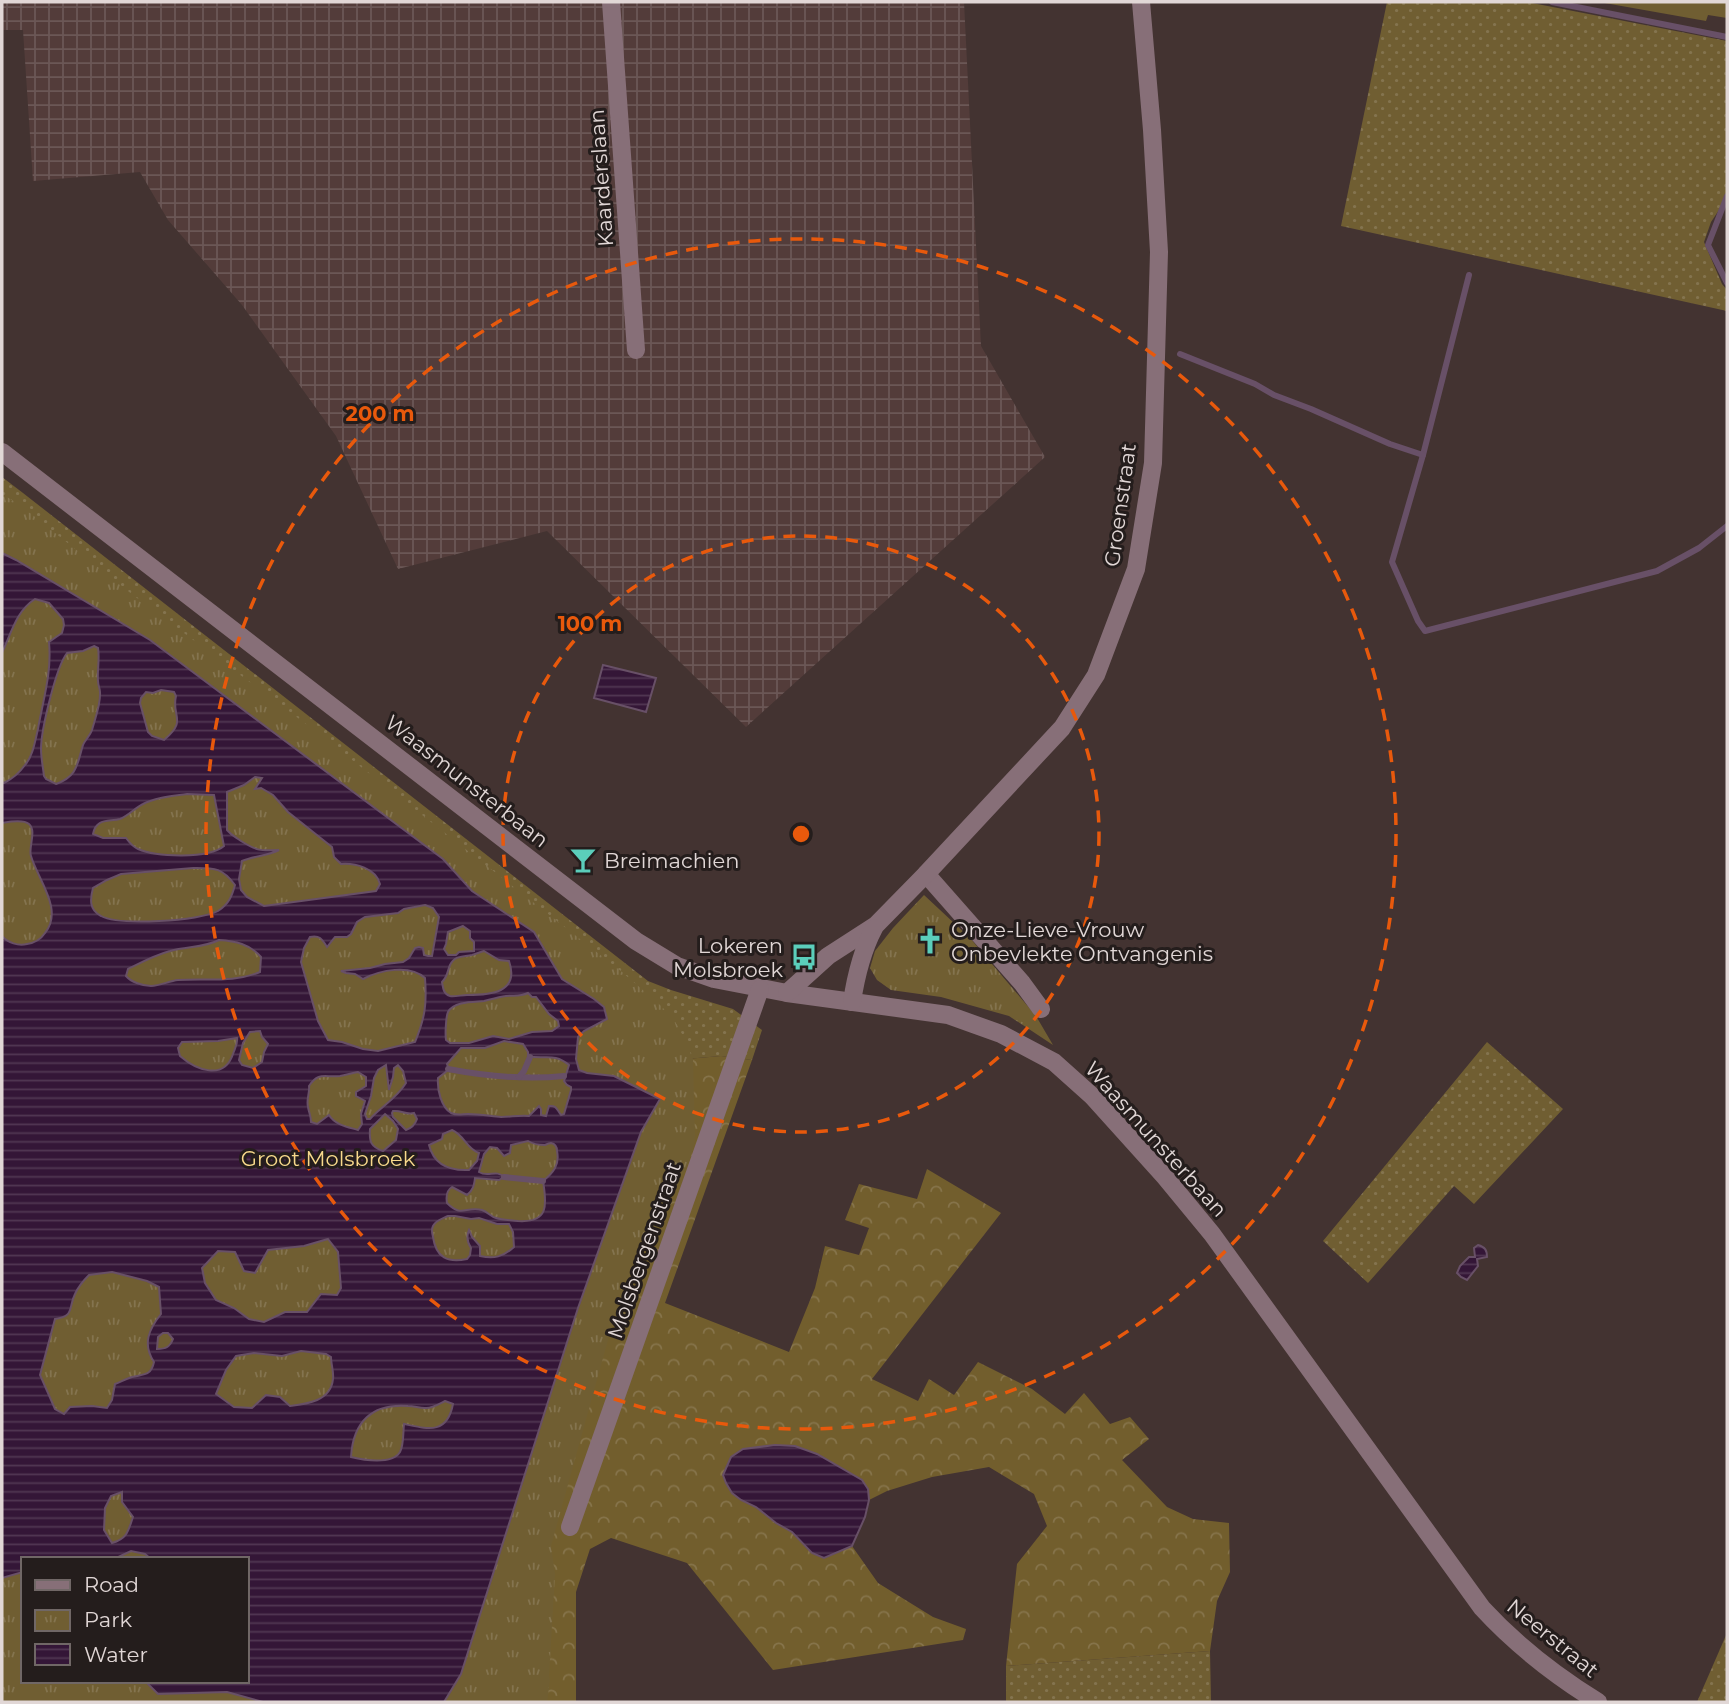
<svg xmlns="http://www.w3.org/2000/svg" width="1729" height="1704" font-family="Montserrat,sans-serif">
  <defs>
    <pattern id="industrial-grid" width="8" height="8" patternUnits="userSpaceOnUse" patternTransform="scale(1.75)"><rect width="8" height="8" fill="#533c3a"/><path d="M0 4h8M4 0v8" fill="none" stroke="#6b5756"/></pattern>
    <pattern id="grass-dots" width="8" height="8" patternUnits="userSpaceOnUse" patternTransform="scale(1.75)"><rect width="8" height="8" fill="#705e32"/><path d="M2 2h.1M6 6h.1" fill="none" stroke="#84744f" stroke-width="1.8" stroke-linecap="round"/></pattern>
    <pattern id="forest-crowns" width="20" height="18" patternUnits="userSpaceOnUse" patternTransform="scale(1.75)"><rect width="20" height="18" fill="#725e2d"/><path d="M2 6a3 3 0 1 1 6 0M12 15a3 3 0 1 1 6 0" fill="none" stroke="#86744b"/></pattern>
    <pattern id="park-tufts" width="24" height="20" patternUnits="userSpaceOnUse" patternTransform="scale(1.75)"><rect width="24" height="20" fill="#705e32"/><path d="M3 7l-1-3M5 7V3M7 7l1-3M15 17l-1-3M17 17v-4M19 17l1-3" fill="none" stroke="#84744f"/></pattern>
    <pattern id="water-rules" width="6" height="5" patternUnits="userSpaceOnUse" patternTransform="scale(1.75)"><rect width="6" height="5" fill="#341637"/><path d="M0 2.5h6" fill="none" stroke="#513753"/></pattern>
  </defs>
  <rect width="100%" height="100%" fill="#433331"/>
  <polygon fill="url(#industrial-grid)" points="2,2 964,2 981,346 1045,457 746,727 547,531 398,569 336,436 242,305 168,220 140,172 33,181 23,30 2,30"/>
  <g fill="url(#grass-dots)">
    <polygon points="1387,2 1527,2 1727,41 1727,198 1711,222 1704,242 1722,284 1727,290 1727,311 1341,226"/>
    <polygon points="2,477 23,493 648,981 671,990 733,1009 762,1030 752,1060 721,1056 686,1059 2,497"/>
    <polygon points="1487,1042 1563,1109 1474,1204 1454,1186 1368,1283 1323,1241"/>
    <polygon points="1727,1633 1727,1702 1697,1702"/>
    <polygon points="1210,1651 1211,1702 1006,1702 1006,1666"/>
  </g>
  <polygon fill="url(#forest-crowns)" points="721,1056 752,1060 665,1303 789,1352 815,1288 825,1246 859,1255 869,1228 845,1220 859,1184 917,1199 927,1169 1001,1213 872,1379 918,1401 929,1379 954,1395 978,1362 1032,1389 1065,1414 1084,1393 1110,1424 1130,1417 1149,1439 1122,1460 1167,1507 1193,1519 1229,1523 1230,1572 1217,1601 1210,1651 1006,1666 1017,1564 1047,1526 1034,1494 989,1467 932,1477 887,1491 869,1500 868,1489 775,1445 743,1449 731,1458 723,1475 726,1483 732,1493 741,1500 756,1507 776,1523 792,1532 812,1553 824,1558 852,1546 878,1583 933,1617 966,1629 963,1640 773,1670 687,1563 611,1538 590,1549 576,1592 576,1702 542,1702 514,1509 686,1059"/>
  <g fill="url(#park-tufts)" fill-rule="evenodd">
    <path d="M2,494l18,11 113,90 177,132 312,245 38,33 13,13 9,16 11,25 2,77 -1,10 -5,16 -38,77 -40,90 -60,217 4,28 -6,102 1,4 -3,22h-545zM23,1559h224v122h-224z"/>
    <polygon points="924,895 970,938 1036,1016 1053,1045 1009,1016 941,997 891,990 877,980 870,968 875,951 893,928"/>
  </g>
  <polygon fill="#705e32" points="1599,2 1727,2 1727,18 1708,15 1706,21"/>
  <g fill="url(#water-rules)" stroke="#685067" stroke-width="2" fill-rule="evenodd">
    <path d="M2,553l14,7 134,80 293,219 29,32 62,41 28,47 32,20 10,8 3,12 -23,12 -6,6 -2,22 3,11 8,3 27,3 46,23 -19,33 -63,176 -117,366 -17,28h-181l-36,-10 -69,2 -13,-13h102v-122h-96l-6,-5 -14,-3 -17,8h-91v13l-21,6v-642c6,7 16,10 25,8 7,-1 14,-5 18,-11 19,-23 -7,-53 -14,-77 -3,-8 6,-25 -2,-32 -6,-5 -21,-2 -27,-1v-41l2,1c8,-4 16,-11 21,-18 8,-9 10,-24 13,-36 5,-29 14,-56 11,-87l13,-9 2,-8 -1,-6 -14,-16 -14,-4c-19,12 -24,35 -33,54zM94,646l4,2c2,11 -1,22 0,33 0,4 2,8 2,11 1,12 -5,27 -8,38 -2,6 -7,10 -9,15 -6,19 -5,31 -27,39l-10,-5 -2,-3c-1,-9 -3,-18 -3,-27 0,-19 15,-82 26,-96l16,-2zM161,690l13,2 2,4c-5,21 12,24 -12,44l-12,-4 -4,-4 -8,-29 1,-5 5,-6 7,1zM255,777l7,1 -7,11 6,-1 12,7 15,17 44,35 2,10 7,7c14,-1 35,4 39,20l-4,7 -112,15 -17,-9 -6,-7 -2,-11 3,-18c12,-5 25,-5 37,-11 -19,1 -22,1 -38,-9 -5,-4 -9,-5 -14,-11v-38l17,-7zM187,794l27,1 10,51c-15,13 -68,11 -86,3 -5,-2 -9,-7 -12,-11h-23l-10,-4c3,-16 15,-12 27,-15 8,-3 15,-11 23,-15 13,-7 30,-8 44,-10zM193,868c21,0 29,-1 42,17 -3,11 -6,19 -17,26 -18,10 -99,15 -117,5 -12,-6 -11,-17 -8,-28l14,-8 14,-6zM425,905l8,3 6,9 -7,39h-4l-4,-1 -1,-7 -4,-1 -4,1 -6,10 -6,4 -18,2 -15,4 -29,3 5,2 9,1 8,5c17,-9 47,-15 62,-1 2,26 0,40 -10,64l-37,9 -15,-2 -21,-7 -14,-2 -10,-19 -17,-59 3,-14 6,-11c10,-2 12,2 17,10l8,-10h12l4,-3 6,-12 8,-5 33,-4 6,-4zM463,926l7,5v7l4,4v9l-15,1 -3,3h-8l-4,-6 2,-5 2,-12zM219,940c16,1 31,4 42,17l-1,15c-26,11 -54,6 -82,8 -9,1 -18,6 -27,6 -8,0 -20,-4 -25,-10l2,-7c14,-7 27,-14 42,-18 17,-5 34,-3 49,-11zM484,951l15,9 10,1c11,32 -19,34 -42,34 -5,0 -13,2 -17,1 -7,-2 -7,-9 -8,-14 6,-6 5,-10 8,-17 5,-10 13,-8 22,-10 4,-1 8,-3 12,-4zM528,993l4,4h4l13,17 9,7 1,5 -7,5 -20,1 -23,7 -16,-3 -24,7h-19l-4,-3c-1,-6 0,-24 2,-28 6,-11 26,-10 36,-11 8,-2 15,-4 22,-5 8,-1 14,1 22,-3zM260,1031l2,6 6,7 -4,8 -2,10 -9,6 -11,-3 -3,-5 4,-17 7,-11zM237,1038c1,6 -2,10 -4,16 -9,27 -37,16 -53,2l-2,-8 4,-6 36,-1zM504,1041l19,3 5,8v4c16,4 26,-4 41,9l-5,16 3,4 4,2v3l-7,24 -3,1c-4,-5 -4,-10 -12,-9l-3,10 -5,-1v-6l-2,-3 -10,10c-10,-1 -18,1 -28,1 -11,-1 -22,-3 -33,-3 -6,0 -11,2 -17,-1 -10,-6 -14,-24 -13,-35l9,-7 1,-4 -1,-3 14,-16h24zM386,1065l3,25 4,-13 1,-9 4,-3 5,6 3,12c-10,16 -24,23 -36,36h-3l-2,-5 6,-18 3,-18 4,-8zM358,1072l8,5v9l-10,6v4l9,5 -4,13 1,10 -4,6c-10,-3 -23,-5 -29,-15l-12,9 -6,-2c0,-6 -2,-9 -3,-15 -2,-8 2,-14 1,-21 10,-15 16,-8 31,-10 6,-1 12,-3 18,-4zM393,1111c9,-1 12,4 21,2l3,6c-2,6 -5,9 -11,11l-13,-13 -1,-4zM385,1114l8,7 5,8 -2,11 -13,11c-12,-4 -14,-9 -13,-22zM452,1130c12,5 15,19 27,23l-2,8 -8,9c-20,1 -35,-5 -40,-25l13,-6 1,-5zM528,1141c5,3 11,4 17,4 2,-1 4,-2 6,-2 5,1 6,4 6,8 3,14 -4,22 -14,30 4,24 6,42 -25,40 -7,-1 -15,-1 -22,-3 -5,-1 -8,-6 -14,-8 -17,-4 -20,8 -35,-7 -1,-6 0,-13 5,-16l15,8c6,-5 7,-9 8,-17l24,2 5,-3c-8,-8 -16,1 -25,-5l5,-18 6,-7 7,1 7,8 6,-3 1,-8zM448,1216h7l16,3 8,-1 18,6h12l4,8 1,15c-11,10 -20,12 -34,9v-10l-8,-9 -3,-7c-3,7 -2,12 2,18l-1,7 -3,4c-19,4 -31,-1 -34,-22 -1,-5 -2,-7 0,-11 3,-6 9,-7 15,-10zM328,1239l10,13 3,36 -4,7 -16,-1 -14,18h-22l-21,10 -15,-3 -15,-11 -18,-8 -11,-17 -3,-15 16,-17 17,1 9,19 11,2 13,-23 36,-4zM112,1272l35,9 12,6 2,27c-12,15 -19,30 -7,48 -3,14 -10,12 -22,15 -6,2 -12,5 -17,7l-3,16 -5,8 -15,-2 -22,1 -6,7 -9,-5 -15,-34 15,-56c20,-3 13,-11 20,-25 3,-7 8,-13 14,-19zM163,1333h5l5,6c-3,8 -7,10 -16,10l1,-12zM301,1351l25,3 5,3c0,7 3,15 2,22 -2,22 -26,25 -43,27l-10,-9 -14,-2 -14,13 -18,-1 -18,-13 10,-24 10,-14 18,-3 28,3zM445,1401l8,3c-6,31 -25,25 -49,20 -1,8 0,21 -4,28 -8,13 -37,8 -49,5 2,-35 21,-54 57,-51 6,0 11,2 17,2 6,1 14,-4 20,-7zM122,1492v10l11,15c-5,14 -5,21 -21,26l-8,-13 1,-22 6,-12z"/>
    <polygon points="603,665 656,678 646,712 594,698"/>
    <path d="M1478,1245c7,2 9,5 9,12l-10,2 1,7 -11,14 -6,-3 -4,-4 3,-7 9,-9h6l-1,-9z"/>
    <polygon points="775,1445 795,1446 817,1454 862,1480 868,1489 869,1500 865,1517 852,1546 824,1558 812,1553 792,1532 776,1523 756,1507 741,1500 732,1493 726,1483 723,1475 731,1457 743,1449"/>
  </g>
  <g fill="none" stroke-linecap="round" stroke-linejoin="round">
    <g stroke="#685067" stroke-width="6">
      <polyline points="1552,2 1727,37"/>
      <polyline points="1727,196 1708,245 1727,283"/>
      <polyline points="1469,275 1423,455 1392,562 1418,621 1425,631 1657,571 1699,548 1727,526"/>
      <polyline points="1180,354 1255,384 1274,395 1311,409 1390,444 1423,455"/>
      <path d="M448,1069c37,7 78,11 116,7"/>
      <polyline points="519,1077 524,1071 530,1057"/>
      <polyline points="504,1177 543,1181"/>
    </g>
    <g stroke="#876f78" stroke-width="18">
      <polyline points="611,2 636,350"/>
      <path d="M2,452l634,489 41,25 37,13 73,14 161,22 53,19 53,28 38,34 73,81 47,57 270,374c33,36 74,68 116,94"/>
      <polyline points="926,874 1022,983 1041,1009"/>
      <polyline points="787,993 828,956 876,925 926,874 1062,728 1096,675 1136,569 1153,463 1159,252 1152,130 1141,2"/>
      <path d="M852,1002c4,-27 10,-51 22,-74"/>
      <polyline points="570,1527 760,989"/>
    </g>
  </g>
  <g fill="none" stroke="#e8590c" stroke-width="3.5" stroke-dasharray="12 9">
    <circle cx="801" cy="834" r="298"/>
    <circle cx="801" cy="834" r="595"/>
  </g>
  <defs>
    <g id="bar-bare" transform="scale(2.1)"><path d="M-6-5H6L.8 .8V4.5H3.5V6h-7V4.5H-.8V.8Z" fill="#5bcebb" stroke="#241d1c" stroke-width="2.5" paint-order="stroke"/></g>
    <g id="church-bare" transform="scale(2.1)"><path d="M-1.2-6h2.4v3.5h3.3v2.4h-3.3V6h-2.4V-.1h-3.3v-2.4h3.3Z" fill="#5bcebb" stroke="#241d1c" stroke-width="2.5" paint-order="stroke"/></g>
    <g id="bus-bare" transform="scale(2.1)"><path d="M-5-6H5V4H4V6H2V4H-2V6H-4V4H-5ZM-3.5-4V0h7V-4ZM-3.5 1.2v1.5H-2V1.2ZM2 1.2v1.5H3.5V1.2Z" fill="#5bcebb" stroke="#241d1c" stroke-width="2.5" paint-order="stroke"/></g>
  </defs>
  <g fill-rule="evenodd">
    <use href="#bar-bare" x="583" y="860"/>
    <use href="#church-bare" x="930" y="941"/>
    <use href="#bus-bare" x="804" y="957"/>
  </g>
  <g text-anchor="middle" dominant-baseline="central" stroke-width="6" stroke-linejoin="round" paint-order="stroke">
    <g font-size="21" fill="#e1d7d6" stroke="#241d1c">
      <text transform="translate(601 178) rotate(-94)">Kaarderslaan</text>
      <text transform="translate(1120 505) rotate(-82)">Groenstraat</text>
      <text transform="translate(467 781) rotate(38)">Waasmunsterbaan</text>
      <text transform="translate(1156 1139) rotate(48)">Waasmunsterbaan</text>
      <text transform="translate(644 1250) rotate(-71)">Molsbergenstraat</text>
      <text transform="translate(1553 1638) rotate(39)">Neerstraat</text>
    </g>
    <g font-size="21" fill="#e1d7d6" stroke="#241d1c" text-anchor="start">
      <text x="604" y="860">Breimachien</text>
      <text x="951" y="929">Onze-Lieve-Vrouw<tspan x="951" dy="24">Onbevlekte Ontvangenis</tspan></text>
      <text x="783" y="945" text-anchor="end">Lokeren<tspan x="783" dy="24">Molsbroek</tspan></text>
    </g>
    <g font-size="21" fill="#f8d98c" stroke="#241d1c">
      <text x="328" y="1158">Groot Molsbroek</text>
    </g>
  </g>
  <circle cx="801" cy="834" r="10" fill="#e8590c" stroke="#241d1c" stroke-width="3.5"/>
  <g font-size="21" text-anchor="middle" font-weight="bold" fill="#e8590c" stroke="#241d1c" stroke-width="6" stroke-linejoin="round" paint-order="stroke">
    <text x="380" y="421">200 m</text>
    <text x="590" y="631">100 m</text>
  </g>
  <rect width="1729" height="1704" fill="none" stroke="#e1d7d6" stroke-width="7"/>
  <rect x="21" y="1557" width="228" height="126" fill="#241d1c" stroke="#706766" stroke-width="2"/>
  <rect x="35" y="1580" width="35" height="10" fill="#876f78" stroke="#706766" stroke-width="2"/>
  <text x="84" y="1592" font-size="21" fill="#e1d7d6">Road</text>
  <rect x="35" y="1610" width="35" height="21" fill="url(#park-tufts)" stroke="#706766" stroke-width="2"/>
  <text x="84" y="1627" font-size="21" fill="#e1d7d6">Park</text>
  <rect x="35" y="1644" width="35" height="21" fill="url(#water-rules)" stroke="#706766" stroke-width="2"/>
  <text x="84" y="1662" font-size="21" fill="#e1d7d6">Water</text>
</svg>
